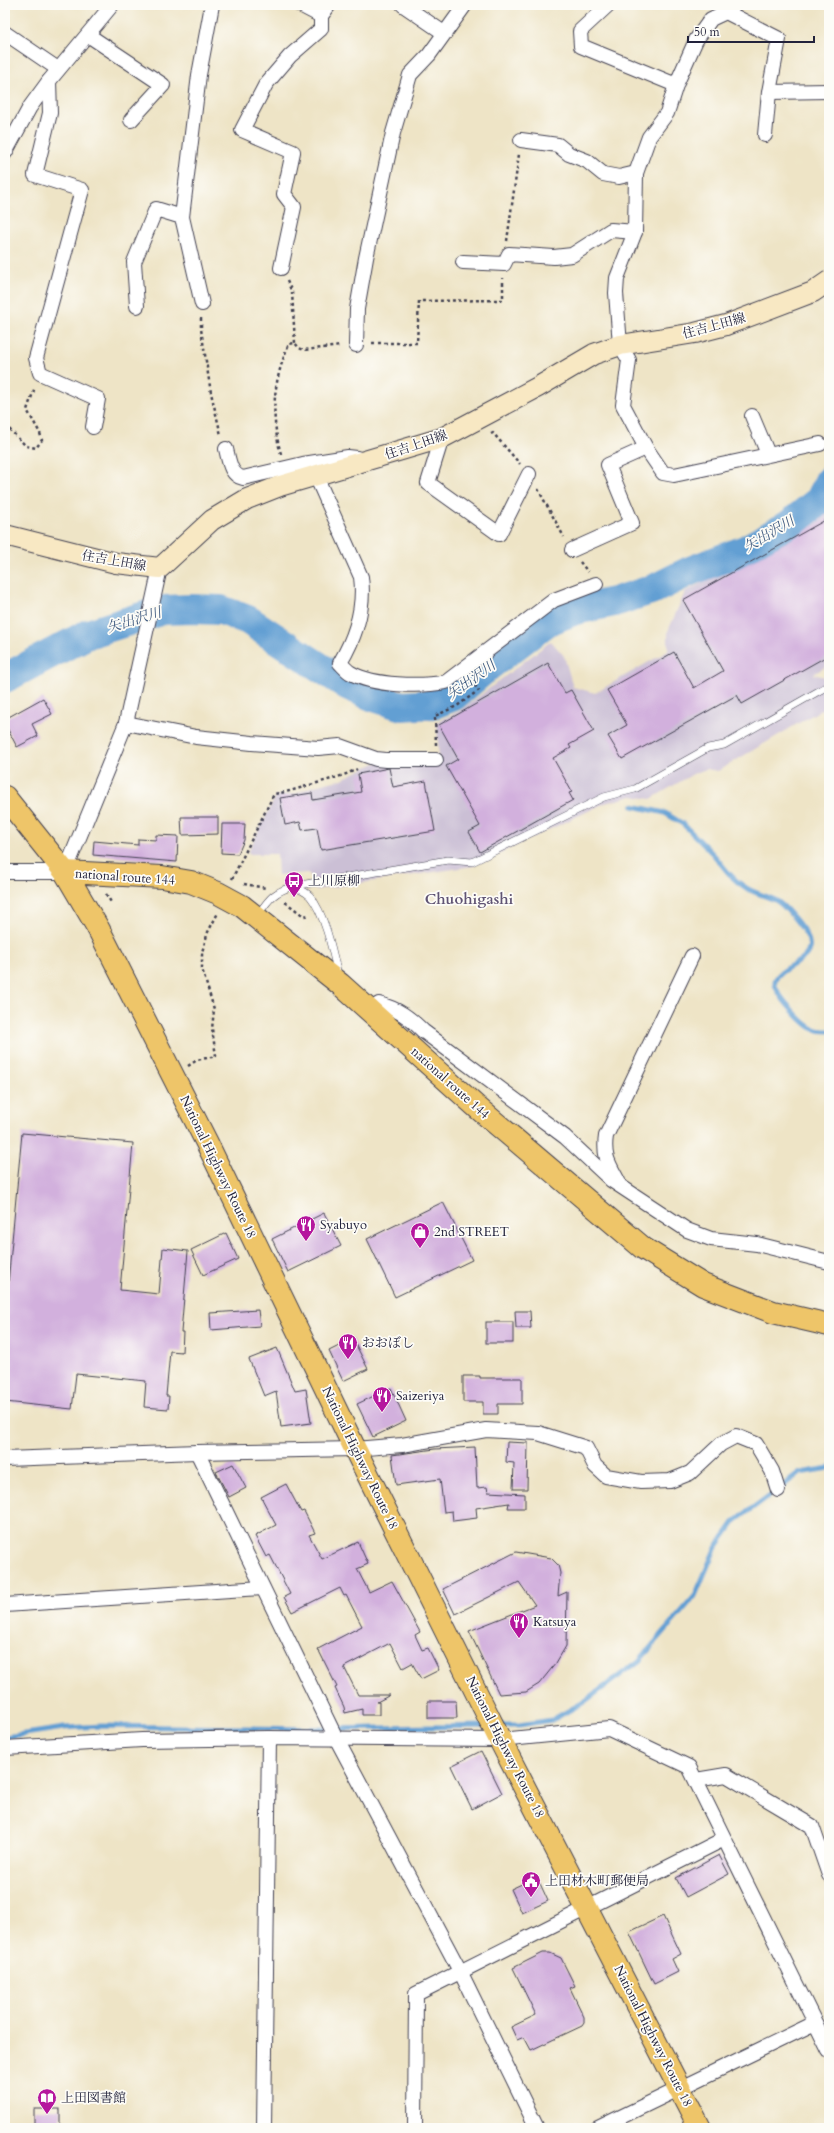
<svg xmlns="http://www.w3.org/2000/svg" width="834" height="2133" font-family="Cardo,'Noto Serif JP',serif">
  <rect width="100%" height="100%" fill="#fdfcf7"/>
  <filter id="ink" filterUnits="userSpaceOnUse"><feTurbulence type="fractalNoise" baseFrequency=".025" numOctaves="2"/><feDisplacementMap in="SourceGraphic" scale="8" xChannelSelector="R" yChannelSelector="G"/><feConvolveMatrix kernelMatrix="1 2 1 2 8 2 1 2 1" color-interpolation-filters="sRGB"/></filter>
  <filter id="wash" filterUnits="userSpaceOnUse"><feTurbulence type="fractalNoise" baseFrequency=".012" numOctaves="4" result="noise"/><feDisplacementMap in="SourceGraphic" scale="16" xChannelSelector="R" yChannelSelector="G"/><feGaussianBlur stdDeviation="0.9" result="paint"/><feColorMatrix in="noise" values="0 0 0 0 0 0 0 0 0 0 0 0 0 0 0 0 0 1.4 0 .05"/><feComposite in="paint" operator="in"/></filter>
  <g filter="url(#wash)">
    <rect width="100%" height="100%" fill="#eee4c6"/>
    <polygon fill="#cbbfd5" points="829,498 829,665 813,674 829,678 829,705 718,771 706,769 693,774 651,799 632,796 605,803 473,866 315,890 312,878 308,873 278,875 277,854 247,854 276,796 295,794 311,787 342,779 375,763 439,764 437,722 460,711 551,641 564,656 573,687 595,693 668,651 668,631 685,592 794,531 825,506"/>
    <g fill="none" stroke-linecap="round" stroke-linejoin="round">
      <g stroke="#629fd3" stroke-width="5">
        <path d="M633,806l32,7 18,11c10,10 20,20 30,30 9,10 17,24 29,31 10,8 22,10 33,15 9,4 27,27 32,36 13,26 -27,28 -32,45 -3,10 29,44 39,48 5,2 10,2 15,2"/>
        <polyline points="498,1725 519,1725 552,1720 584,1702 639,1661 695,1596 715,1549 735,1521 800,1473 829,1468"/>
        <polyline points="5,1737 64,1728 102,1726 324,1729 486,1726"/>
      </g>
      <polyline stroke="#629fd3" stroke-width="30" points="5,678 88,634 163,610 192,609 221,610 248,620 347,685 374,697 402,706 434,704 454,696 490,665 548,621 575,610 614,602 654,589 690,571 745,550 789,525 820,500 829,481"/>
    </g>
    <g id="blocks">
      <g fill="#d2b0dd">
        <polygon points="829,518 829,655 742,704 737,695 622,759 608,736 627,725 607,690 674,652 694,688 723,671 683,600"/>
        <polygon points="548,663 565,693 571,690 594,731 569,745 571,748 553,758 572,792 569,793 573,800 480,852 469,832 480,826 446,766 458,759 439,725"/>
        <polygon points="43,698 52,714 32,724 38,736 17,747 5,724 5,719"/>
        <polygon points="389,768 393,787 426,781 435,831 321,850 317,828 302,830 300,822 285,825 280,798 312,793 313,800 361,792 358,774"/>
        <polygon points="181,817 218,817 218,834 182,835"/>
        <polygon points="222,824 245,824 244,840 238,854 221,853"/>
        <polygon points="156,835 178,836 177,862 93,855 94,841 138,845 138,839 156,840"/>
        <polygon points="22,1133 133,1143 120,1290 159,1294 163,1248 188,1251 181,1332 183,1332 182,1352 170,1351 166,1396 169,1396 168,1409 144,1407 146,1381 76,1374 72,1409 5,1402 5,1283 8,1284"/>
        <polygon points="443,1202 472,1260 395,1297 367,1239"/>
        <polygon points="324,1213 341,1246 288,1272 272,1239"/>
        <polygon points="226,1233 238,1259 203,1275 191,1250"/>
        <polygon points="258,1310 260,1326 211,1330 210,1313"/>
        <polygon points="515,1311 530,1311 531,1328 516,1328"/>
        <rect x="486" y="1322" width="27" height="21"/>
        <polygon points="353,1339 368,1369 343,1381 329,1351"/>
        <polygon points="277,1348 295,1391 306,1389 311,1423 281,1427 276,1391 264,1396 249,1359"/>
        <polygon points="463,1376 480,1376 480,1378 522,1378 522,1404 498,1404 498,1414 483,1414 483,1402 463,1402"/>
        <polygon points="391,1388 406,1421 373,1437 357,1404"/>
        <polygon points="507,1442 528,1443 527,1489 513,1489 514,1463 506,1462"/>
        <polygon points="475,1447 477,1488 487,1487 488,1492 525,1494 525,1508 508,1508 509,1503 476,1508 477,1518 453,1521 452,1511 444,1512 440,1479 396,1485 392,1455 435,1449"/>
        <polygon points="233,1464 246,1488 229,1497 216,1472"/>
        <polygon points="286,1484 301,1512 304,1511 315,1533 309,1535 322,1559 358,1542 368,1564 357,1569 369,1592 392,1581 420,1632 415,1635 422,1650 428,1648 439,1670 421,1679 412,1663 403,1668 390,1643 344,1667 358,1695 390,1695 377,1702 379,1702 379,1715 362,1715 362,1709 345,1713 344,1707 335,1688 337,1687 318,1649 362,1626 346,1595 344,1596 340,1588 292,1612 284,1597 290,1594 270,1555 266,1557 255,1536 276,1525 261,1497"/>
        <polygon points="516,1552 551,1558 558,1565 560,1573 558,1596 567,1592 566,1646 556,1663 539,1684 526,1692 499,1694 469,1631 535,1605 519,1582 455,1614 443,1589"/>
        <polygon points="428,1701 456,1701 457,1718 428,1718"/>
        <polygon points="481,1751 502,1793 472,1809 451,1766"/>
        <polygon points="719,1855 729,1874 686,1897 676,1878"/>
        <polygon points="537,1877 548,1901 522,1913 511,1889"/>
        <polygon points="663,1916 681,1954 672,1959 678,1972 654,1984 629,1932"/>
        <polygon points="543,1953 550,1953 561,1958 575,1986 570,1988 584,2017 584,2023 582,2026 531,2050 524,2037 517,2040 511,2027 536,2015 513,1968"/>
        <rect x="34" y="2109" width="26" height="19"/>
      </g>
    </g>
  </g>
  <g filter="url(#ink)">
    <use href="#blocks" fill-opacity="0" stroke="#413f50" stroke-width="1"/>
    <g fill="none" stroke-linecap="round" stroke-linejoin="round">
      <g stroke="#413f50" stroke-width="8">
        <g id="service">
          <path d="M294,886c5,3 12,6 16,10 15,18 23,57 28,79"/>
          <path d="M257,916c12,-17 16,-24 37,-30l154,-26 24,2 132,-65 31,-8 73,-41 16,-3 100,-57"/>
        </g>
      </g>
      <g stroke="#413f50" stroke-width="16">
        <g id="minor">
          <polyline points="300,5 321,16"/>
          <polyline points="403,5 444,33"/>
          <polyline points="608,5 580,31 581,46 676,85"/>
          <polyline points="733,5 726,12 711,19 696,40 676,85 667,113 649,137 636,173 635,232 617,278 616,293 620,345 629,360 623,405 646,448 663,473 674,475 820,444"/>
          <polyline points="726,12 779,39 769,92 765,135"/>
          <polyline points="5,33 58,69"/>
          <polyline points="88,35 163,85 131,120"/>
          <polyline points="49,81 50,113 35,175 82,190 36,358 40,373 98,399 93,427"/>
          <polyline points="769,92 829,91"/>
          <polyline points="521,140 558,145 569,154 587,161 603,174 619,177 636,173"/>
          <polyline points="5,153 30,107 49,81 112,5"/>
          <polyline points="182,217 202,304"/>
          <polyline points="463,262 504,264 509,254 554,257 572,255 611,230 635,232"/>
          <polyline points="281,268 294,207 284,194 293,152 242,130 266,84 290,56 321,29 321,16 329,5"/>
          <polyline points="137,306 134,262 156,209 182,217 199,75 212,5"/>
          <polyline points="356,345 357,309 366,258 393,133 410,75 429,55 465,5"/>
          <polyline points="752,416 768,454"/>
          <polyline points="442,438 428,483 499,534 529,474"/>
          <path d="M226,449c3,11 4,26 17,29l60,-14 45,-7 9,1"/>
          <path d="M316,476l45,101c4,31 -5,59 -21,86 3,3 7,8 11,10 23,13 70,14 95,9l108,-82 42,-16"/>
          <polyline points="572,550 632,523 608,465 646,448"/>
          <polyline points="126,723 196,737 252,743 318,748 340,746 376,759 386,760 436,760"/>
          <polyline points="5,872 65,872 126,723 160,568"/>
          <path d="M370,1010l9,-6c19,5 30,13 44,27l142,106 46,43 76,50 24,9 46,5 72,18"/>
          <path d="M618,1181c-9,-17 -15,-24 -12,-45l86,-180"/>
          <polyline points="197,1452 336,1738 460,1971 537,2128"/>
          <polyline points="5,1459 197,1452 355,1449 402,1445 486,1430 538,1433 586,1448 595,1466 606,1476 641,1482 670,1481 690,1473 721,1444 736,1436 756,1444 772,1471 778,1490"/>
          <polyline points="5,1605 262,1588"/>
          <polyline points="5,1748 142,1740 269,1738 500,1740 609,1729 689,1767 829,2051"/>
          <polyline points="696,1780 726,1775 812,1826 829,1875"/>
          <polyline points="264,2128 269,1738"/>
          <polyline points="415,2128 416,1994 724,1839"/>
          <polyline points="598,2128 815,2023"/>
        </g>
      </g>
      <g stroke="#413f50" stroke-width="22">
        <polyline id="secondary" points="5,535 116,563 160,568 212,520 247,499 280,486 442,438 538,387 594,354 620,345 695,333 726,325 813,292 829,281"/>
      </g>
      <g stroke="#413f50" stroke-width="24">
        <g id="trunk">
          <polyline points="5,797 65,872 98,928 207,1143 355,1449 500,1740 700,2128"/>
          <polyline points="65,872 162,877 191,882 218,893 242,906 340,984 479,1109 643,1248 703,1285 773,1312 829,1325"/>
        </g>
      </g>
      <g stroke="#413f50" stroke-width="2.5" stroke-dasharray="3 3" stroke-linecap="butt">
        <polyline points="507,241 519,154"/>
        <polyline points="287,281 292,292 295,343"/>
        <polyline points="201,318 201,329 211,393 221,435"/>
        <polyline points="372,343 417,343 419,301 503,300 503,278"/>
        <polyline points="5,425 26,446 36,448 42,440 40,433 27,410 35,387"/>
        <polyline points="491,434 493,433 520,464"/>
        <path d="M281,454c-11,-39 -8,-73 8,-110l6,-1 4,5 5,2 37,-4"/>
        <polyline points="538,489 564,537"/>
        <polyline points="580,562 588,572"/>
        <polyline points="436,745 435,716 457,706 479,690 471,681"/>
        <path d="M232,879l42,-85c15,-2 22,-5 36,-9 17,-5 32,-8 47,-16"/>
        <polyline points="244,884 266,888"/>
        <polyline points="106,894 112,904"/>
        <polyline points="285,902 304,916 309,915"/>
        <polyline points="188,1066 197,1060 216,1056 212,1029 214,1009 202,969 202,952 208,932 218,913"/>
      </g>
      <use href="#service" stroke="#fff" stroke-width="7"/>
      <use href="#minor" stroke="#fff" stroke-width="14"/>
      <use href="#secondary" stroke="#f8e8c3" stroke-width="20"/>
      <use href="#trunk" stroke="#eec569" stroke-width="22"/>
    </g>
  </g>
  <defs>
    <g id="bus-pin" transform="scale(1)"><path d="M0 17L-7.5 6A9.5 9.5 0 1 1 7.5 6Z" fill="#b5179e" stroke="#fdfcf7"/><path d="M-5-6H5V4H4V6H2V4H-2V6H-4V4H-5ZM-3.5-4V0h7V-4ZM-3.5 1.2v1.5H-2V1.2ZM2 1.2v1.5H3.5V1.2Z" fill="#fff"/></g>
    <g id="restaurant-pin" transform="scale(1)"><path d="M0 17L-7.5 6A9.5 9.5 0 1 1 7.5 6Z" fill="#b5179e" stroke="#fdfcf7"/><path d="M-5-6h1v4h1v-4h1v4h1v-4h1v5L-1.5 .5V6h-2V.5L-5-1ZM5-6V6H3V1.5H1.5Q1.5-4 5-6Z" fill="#fff"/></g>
    <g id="shop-pin" transform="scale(1)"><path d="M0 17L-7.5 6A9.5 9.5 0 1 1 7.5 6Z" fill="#b5179e" stroke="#fdfcf7"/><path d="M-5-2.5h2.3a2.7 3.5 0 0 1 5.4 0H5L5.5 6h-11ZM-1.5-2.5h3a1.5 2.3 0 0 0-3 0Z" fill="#fff"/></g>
    <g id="civic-pin" transform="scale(1)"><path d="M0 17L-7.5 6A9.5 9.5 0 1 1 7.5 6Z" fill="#b5179e" stroke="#fdfcf7"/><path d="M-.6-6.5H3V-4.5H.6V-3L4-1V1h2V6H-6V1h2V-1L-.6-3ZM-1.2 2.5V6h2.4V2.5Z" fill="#fff"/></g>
    <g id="library-pin" transform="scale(1)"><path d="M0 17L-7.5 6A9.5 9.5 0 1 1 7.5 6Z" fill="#b5179e" stroke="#fdfcf7"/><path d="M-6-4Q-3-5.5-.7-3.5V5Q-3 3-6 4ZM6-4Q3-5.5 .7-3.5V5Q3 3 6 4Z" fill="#fff"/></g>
  </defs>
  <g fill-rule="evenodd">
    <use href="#bus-pin" x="294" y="881"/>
    <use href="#restaurant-pin" x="306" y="1225"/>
    <use href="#shop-pin" x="420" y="1232"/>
    <use href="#restaurant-pin" x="348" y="1343"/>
    <use href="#restaurant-pin" x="382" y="1396"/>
    <use href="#restaurant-pin" x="519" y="1622"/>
    <use href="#civic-pin" x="531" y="1881"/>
    <use href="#library-pin" x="47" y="2098"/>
  </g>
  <g text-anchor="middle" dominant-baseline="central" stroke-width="3.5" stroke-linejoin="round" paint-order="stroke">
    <g font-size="13" fill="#22223b" stroke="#fdfcf7">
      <text transform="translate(714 326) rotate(-15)">住吉上田線</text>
      <text transform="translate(416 445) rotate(-19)">住吉上田線</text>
      <text transform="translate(114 561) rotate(10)">住吉上田線</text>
      <text transform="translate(125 877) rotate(4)">national route 144</text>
      <text transform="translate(450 1083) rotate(42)">national route 144</text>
      <text transform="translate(218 1167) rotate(64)">National Highway Route 18</text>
      <text transform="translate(360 1458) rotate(64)">National Highway Route 18</text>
      <text transform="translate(505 1747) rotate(63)">National Highway Route 18</text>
      <text transform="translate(653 2036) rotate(63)">National Highway Route 18</text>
    </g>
    <g font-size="13" fill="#22223b" stroke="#fdfcf7" text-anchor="start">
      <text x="308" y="881">上川原柳</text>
      <text x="320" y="1225">Syabuyo</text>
      <text x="434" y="1232">2nd STREET</text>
      <text x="362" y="1343">おおぼし</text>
      <text x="396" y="1396">Saizeriya</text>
      <text x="533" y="1622">Katsuya</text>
      <text x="545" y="1881">上田材木町郵便局</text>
      <text x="61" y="2098">上田図書館</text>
    </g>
    <g font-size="14" font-style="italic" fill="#3f5a7f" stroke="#fdfcf7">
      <text transform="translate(769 534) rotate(-31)">矢出沢川</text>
      <text transform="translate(134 620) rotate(-17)">矢出沢川</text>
      <text transform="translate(471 680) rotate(-36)">矢出沢川</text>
    </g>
    <g font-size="15" font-weight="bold" fill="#605474" stroke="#fdfcf7">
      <text x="469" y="899">Chuohigashi</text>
    </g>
  </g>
  <rect width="834" height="2133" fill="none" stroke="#fdfcf7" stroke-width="20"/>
  <path d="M688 36v6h126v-6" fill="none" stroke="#22223b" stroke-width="2"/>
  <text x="694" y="36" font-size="12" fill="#22223b" stroke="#fdfcf7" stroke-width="3" paint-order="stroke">50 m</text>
</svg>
